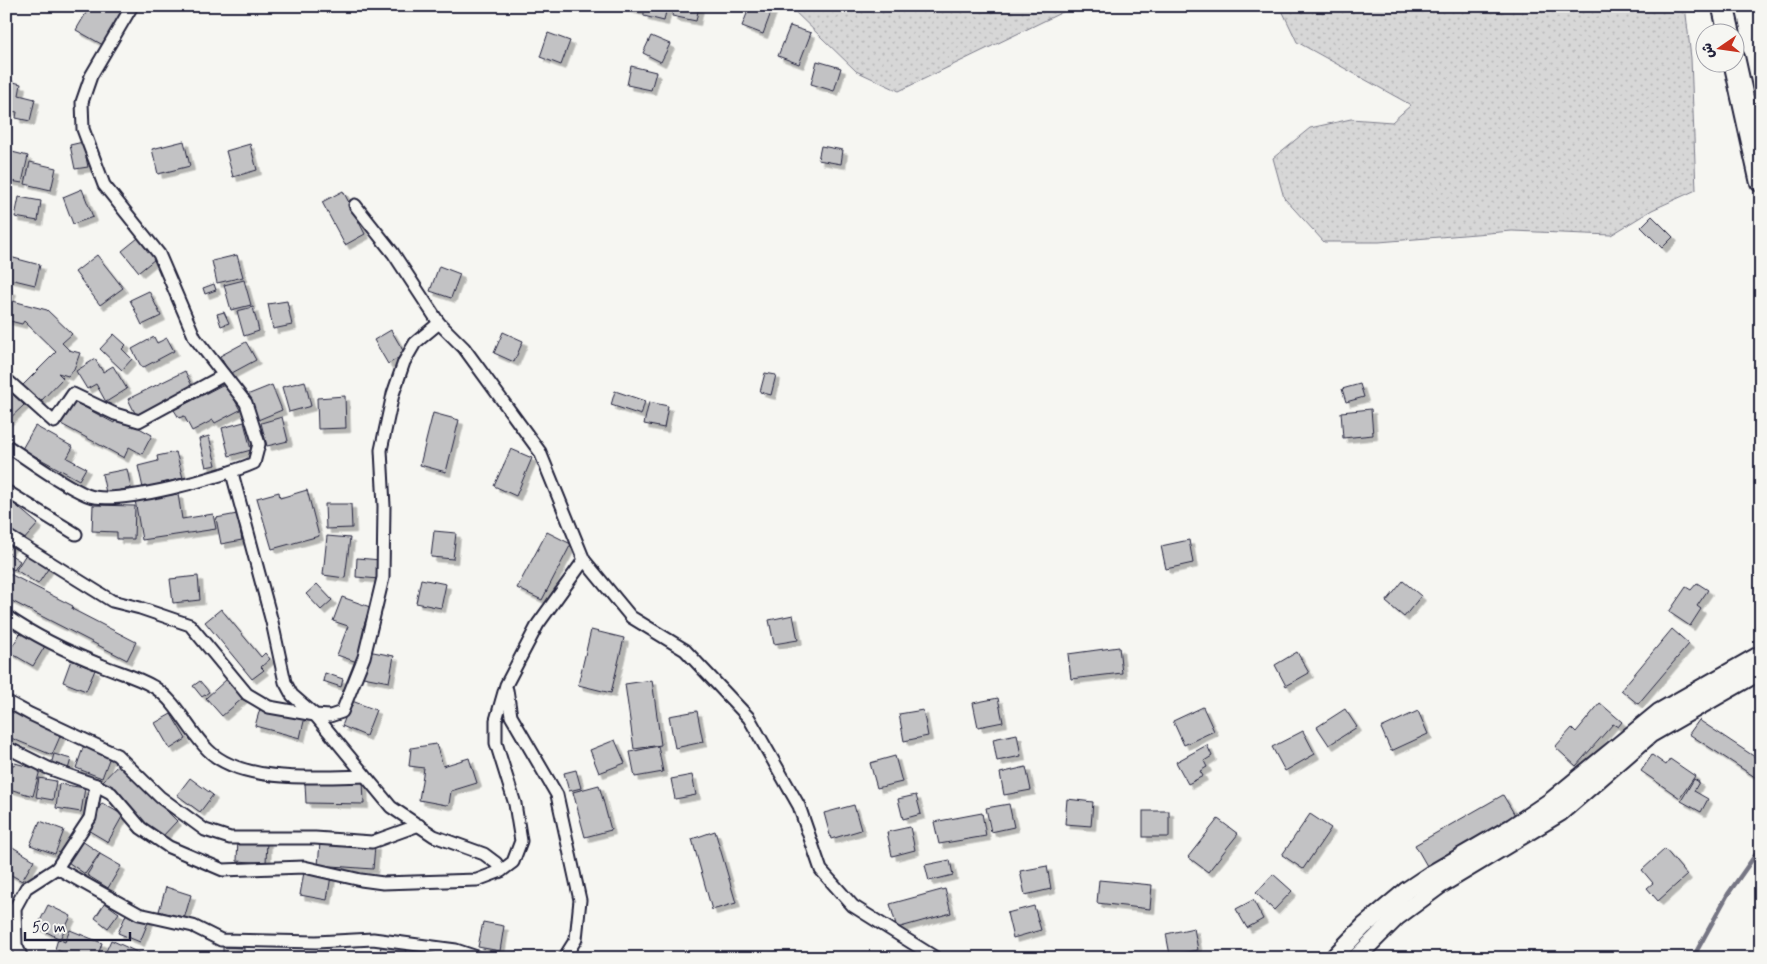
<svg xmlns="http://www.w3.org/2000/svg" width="1767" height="964" font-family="Mynerve,'Playpen Sans Arabic',sans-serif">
  <defs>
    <pattern id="grass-dots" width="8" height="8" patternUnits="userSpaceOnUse" patternTransform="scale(1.25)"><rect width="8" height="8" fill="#d7d7d7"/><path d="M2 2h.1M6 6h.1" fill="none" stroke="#b8b8b9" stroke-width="1.8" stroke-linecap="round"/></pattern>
    <filter id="shadow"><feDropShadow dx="4.5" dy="4.5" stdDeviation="0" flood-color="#0004"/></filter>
  </defs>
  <rect width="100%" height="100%" fill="#f6f6f2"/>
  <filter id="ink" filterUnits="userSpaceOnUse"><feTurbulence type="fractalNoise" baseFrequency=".02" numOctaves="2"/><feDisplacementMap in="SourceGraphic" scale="10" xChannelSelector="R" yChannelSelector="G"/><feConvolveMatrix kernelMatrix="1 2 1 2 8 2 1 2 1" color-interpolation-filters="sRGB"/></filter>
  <g filter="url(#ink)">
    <g fill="url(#grass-dots)" stroke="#7c7c89">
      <polygon points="789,6 1075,6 899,91 856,71"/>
      <polygon points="1280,6 1685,6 1691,58 1696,190 1652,210 1611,235 1512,231 1379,242 1324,242 1284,198 1273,158 1310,128 1351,119 1392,122 1411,105 1297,42"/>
    </g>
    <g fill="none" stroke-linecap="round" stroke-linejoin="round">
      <polyline stroke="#757583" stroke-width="4.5" points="1696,958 1695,954 1728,894 1761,847"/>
    </g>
    <g fill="#c2c2c4" stroke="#22223b" filter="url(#shadow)">
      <polygon points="90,6 126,6 103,45 76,30"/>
      <polygon points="618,6 667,6 664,21 644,16 644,12"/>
      <polygon points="674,6 699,6 696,21 672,16"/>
      <polygon points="750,6 773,7 763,34 742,26"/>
      <polygon points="790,26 811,33 799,64 778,56"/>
      <polygon points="548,33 570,41 561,65 540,57"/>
      <polygon points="651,36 670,44 661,62 643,53"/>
      <polygon points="817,61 841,68 834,91 811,84"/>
      <polygon points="631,66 656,72 651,90 627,85"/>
      <polygon points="6,80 21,84 19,95 35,99 30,121 16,118 17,112 6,110"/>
      <polygon points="184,141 190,166 158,174 152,149"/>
      <polygon points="83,142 88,167 75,169 70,145"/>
      <polygon points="250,144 257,170 233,177 226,151"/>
      <polygon points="821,146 843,150 841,164 818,160"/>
      <polygon points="8,151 28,156 22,183 6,180"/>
      <polygon points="30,162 56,168 51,190 25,184"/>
      <polygon points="82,189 93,217 73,224 63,197"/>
      <polygon points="343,191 365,234 345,245 322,202"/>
      <polygon points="19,197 41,201 38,221 15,217"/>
      <polygon points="1652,216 1673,237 1662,248 1641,227"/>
      <polygon points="138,238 155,259 139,272 122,251"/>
      <polygon points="97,255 123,288 100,305 75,272"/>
      <polygon points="237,255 243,277 217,283 212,261"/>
      <polygon points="6,256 40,265 35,285 6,278"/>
      <polygon points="439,266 460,274 451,298 430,291"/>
      <polygon points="244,280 251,305 231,310 224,285"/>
      <polygon points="214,284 216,290 205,294 203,288"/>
      <polygon points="6,289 12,290 9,300 47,310 72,334 62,343 69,350 80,353 74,369 68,376 58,373 63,378 40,402 23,385 56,352 24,321 22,324 6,320"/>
      <polygon points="149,291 161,316 142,325 130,300"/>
      <polygon points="287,301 292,325 273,329 268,304"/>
      <polygon points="253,307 259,331 244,336 237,311"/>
      <polygon points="224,312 229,323 221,326 217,314"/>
      <polygon points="391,330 405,354 388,364 374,340"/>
      <polygon points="503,332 523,341 514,362 494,353"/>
      <polygon points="114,334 126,345 122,349 132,359 122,370 100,349"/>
      <polygon points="154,337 157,343 167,338 174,351 142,368 132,349"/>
      <polygon points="246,342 256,360 230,374 220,356"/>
      <polygon points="95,359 103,372 113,366 127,389 106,402 96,384 87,389 76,371"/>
      <polygon points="185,371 193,388 136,415 128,399"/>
      <polygon points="765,373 776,375 771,395 760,392"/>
      <polygon points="305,381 311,406 289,412 282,387"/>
      <polygon points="226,383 240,410 215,423 213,420 192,431 184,416 179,418 174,410"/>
      <polygon points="1360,384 1364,397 1346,402 1342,389"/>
      <polygon points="272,385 282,410 258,420 247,395"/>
      <polygon points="6,388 24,405 6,422"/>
      <polygon points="615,391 645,401 641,415 611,405"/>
      <polygon points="345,396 346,428 318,429 317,398"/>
      <polygon points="73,401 114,423 117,416 152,435 142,454 129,447 124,458 61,424"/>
      <polygon points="649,402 668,406 664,428 644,424"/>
      <polygon points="1371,409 1373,435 1343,438 1341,412"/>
      <polygon points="433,413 459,420 446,472 420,465"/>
      <polygon points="282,417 288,441 267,446 261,423"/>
      <polygon points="244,422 251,450 229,456 222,428"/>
      <polygon points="35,426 73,447 67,458 86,468 79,480 22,449"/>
      <polygon points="209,436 216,465 206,467 199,439"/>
      <polygon points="511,449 532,458 516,496 494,486"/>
      <polygon points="176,452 183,478 143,488 138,466 158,461 157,456"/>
      <polygon points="127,469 131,488 106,493 102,474"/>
      <polygon points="307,490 319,536 272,549 257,498 279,492 280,498"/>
      <polygon points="178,494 182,519 213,514 216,529 142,540 135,500"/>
      <polygon points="6,497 38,524 22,542 6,529"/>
      <polygon points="325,504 351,504 352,528 326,529"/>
      <polygon points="93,505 135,506 134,539 117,539 117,532 92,531"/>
      <polygon points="237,514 242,540 221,544 216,518"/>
      <polygon points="434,531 456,533 453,559 431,557"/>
      <polygon points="547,532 571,544 542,600 517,588"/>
      <polygon points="327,536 350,538 345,578 323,575"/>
      <polygon points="6,537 14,542 7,552 20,561 14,570 6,565"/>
      <polygon points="1189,540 1193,563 1166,569 1161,546"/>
      <polygon points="28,551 50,566 38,584 16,570"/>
      <polygon points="357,558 381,560 379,579 356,577"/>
      <polygon points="6,572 73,606 72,609 136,642 127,660 6,598"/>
      <polygon points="198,576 200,600 173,603 170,579"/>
      <polygon points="421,579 446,584 441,608 416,603"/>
      <polygon points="1403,581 1421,596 1404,617 1386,602"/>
      <polygon points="1697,583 1708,590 1697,606 1701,609 1690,626 1669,612 1686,587 1691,590"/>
      <polygon points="317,584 332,600 321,610 306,594"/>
      <polygon points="342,597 370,607 363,628 368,630 357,662 337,655 348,626 333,621"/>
      <polygon points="221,609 261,657 265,653 270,659 261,667 264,670 252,679 205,622"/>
      <polygon points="793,615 798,640 774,644 769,620"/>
      <polygon points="1672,629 1689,644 1638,704 1621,690"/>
      <polygon points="591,630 624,638 611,693 578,685"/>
      <polygon points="21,632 45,646 33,666 9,652"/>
      <polygon points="1119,647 1122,673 1071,679 1068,654"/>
      <polygon points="368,651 394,656 389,682 363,677"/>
      <polygon points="1297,652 1309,673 1286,686 1275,665"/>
      <polygon points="71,660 95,670 86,691 63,682"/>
      <polygon points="325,673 343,679 341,687 323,681"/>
      <polygon points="227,679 243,698 222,716 206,698"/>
      <polygon points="652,680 661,745 634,749 625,684"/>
      <polygon points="200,681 209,692 202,697 193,686"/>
      <polygon points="998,698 1003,722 978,727 973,703"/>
      <polygon points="352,701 376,710 366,736 342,726"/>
      <polygon points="1600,703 1622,722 1618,727 1613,724 1576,766 1555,747 1572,728 1576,732"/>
      <polygon points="261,705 305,717 300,738 255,726"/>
      <polygon points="1203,707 1214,731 1184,745 1173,721"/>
      <polygon points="6,709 62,732 52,755 6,736"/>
      <polygon points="1345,709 1357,727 1329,745 1317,727"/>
      <polygon points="923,710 928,736 904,741 899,714"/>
      <polygon points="697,711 703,742 675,748 669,716"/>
      <polygon points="1418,711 1428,734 1391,751 1381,728"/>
      <polygon points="171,714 186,739 170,749 155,723"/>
      <polygon points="1699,720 1761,761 1761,781 1689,734"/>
      <polygon points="1303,731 1315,754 1285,771 1272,747"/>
      <polygon points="1017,734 1021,756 997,761 993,739"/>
      <polygon points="615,740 625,763 599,773 590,750"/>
      <polygon points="436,744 443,766 469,758 477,783 451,791 449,804 446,805 419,800 424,768 409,766 411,748"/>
      <polygon points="84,745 111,754 102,778 76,768"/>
      <polygon points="1207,745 1212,756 1204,761 1207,767 1200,771 1203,776 1188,784 1176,762"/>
      <polygon points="658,746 663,772 635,777 630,752"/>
      <polygon points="54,754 71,759 67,773 50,768"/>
      <polygon points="1652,755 1666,765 1670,759 1695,776 1680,798 1641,771"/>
      <polygon points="895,756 902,782 877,788 870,763"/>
      <polygon points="6,763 14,765 15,763 40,770 33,796 6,788"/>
      <polygon points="119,764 177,821 161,838 103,781"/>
      <polygon points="1026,767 1031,790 1004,795 1000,773"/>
      <polygon points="576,770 581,788 569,791 564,773"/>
      <polygon points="692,775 696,795 675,799 671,779"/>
      <polygon points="39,778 56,781 53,800 36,797"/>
      <polygon points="190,778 213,795 200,812 177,795"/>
      <polygon points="1694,779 1699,782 1694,791 1708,799 1701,812 1681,801"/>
      <polygon points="363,780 364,804 306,803 305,783"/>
      <polygon points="59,784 85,788 81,812 56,808"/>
      <polygon points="599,785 611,830 585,837 573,792"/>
      <polygon points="916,795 921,814 903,819 898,799"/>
      <polygon points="1503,795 1516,817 1427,866 1415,845"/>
      <polygon points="1067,799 1093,802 1091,826 1065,824"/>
      <polygon points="102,803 123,815 108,842 86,829"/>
      <polygon points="1009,804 1014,827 991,832 986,808"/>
      <polygon points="854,805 861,830 831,839 824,813"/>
      <rect x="1143" y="811" width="26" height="26"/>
      <polygon points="982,813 986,836 939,844 934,822"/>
      <polygon points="1310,814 1331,828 1303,869 1282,855"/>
      <polygon points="1218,819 1238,834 1208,872 1188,857"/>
      <polygon points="40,821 64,830 55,854 30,845"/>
      <polygon points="910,827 915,850 892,856 887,832"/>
      <polygon points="715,831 736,903 712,910 692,839"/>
      <polygon points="238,838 267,840 266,863 237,861"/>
      <polygon points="79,839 100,853 85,874 65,860"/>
      <polygon points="6,843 34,860 22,881 6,872"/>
      <polygon points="320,843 375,846 373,869 318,865"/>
      <polygon points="1665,849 1687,875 1658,901 1647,888 1653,883 1642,870"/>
      <polygon points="100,854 121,866 108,888 87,875"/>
      <polygon points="950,860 953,875 929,881 925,865"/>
      <polygon points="1047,866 1051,889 1025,895 1020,871"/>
      <polygon points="304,872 331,876 327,900 300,895"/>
      <polygon points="1273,874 1292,891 1274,910 1256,893"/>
      <polygon points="1099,880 1152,885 1150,909 1097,903"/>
      <polygon points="166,887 191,895 184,919 159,911"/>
      <polygon points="945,889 951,913 897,928 890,904"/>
      <polygon points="1253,900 1263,919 1247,928 1236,909"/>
      <polygon points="105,903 119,913 108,928 95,918"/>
      <polygon points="48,905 71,916 60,939 37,927"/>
      <polygon points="1034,906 1041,930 1013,938 1007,913"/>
      <polygon points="128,910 149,920 140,942 118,933"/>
      <polygon points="483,922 504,926 500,951 478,947"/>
      <polygon points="1194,928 1198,950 1170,955 1166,934"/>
      <polygon points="70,930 102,943 97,958 76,958 55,949 58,939 65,942"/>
      <polygon points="111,940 150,958 103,958"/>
      <polygon points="381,946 406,949 405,958 379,958"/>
      <polygon points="223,947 244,948 244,958 223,958"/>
      <polygon points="733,953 761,957 761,958 732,958"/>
    </g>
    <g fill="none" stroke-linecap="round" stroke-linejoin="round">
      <g stroke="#22223b" stroke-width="15">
        <g id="street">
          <polyline points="355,205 393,253 439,323 464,348 540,452 584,560 631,617 685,650 749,718 799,806 821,870 853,906 936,958"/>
          <polyline points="6,379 54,422 73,394 115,414 139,421 224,375"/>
          <path d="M6,445c24,16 55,39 81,50 28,12 138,-19 167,-32l5,-19 -13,-41 -51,-65 -36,-84 -55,-69 -21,-56 -1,-27 9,-26 41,-70"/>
          <polyline points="232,473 272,622 285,682 292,695 315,715 391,807 434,836 484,854 496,863 501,871"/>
          <polyline points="6,491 76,534"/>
          <polyline points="6,535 112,601 140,608 190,625 247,694 269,707 315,715 330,716 342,712 364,657 383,578 384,506 381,450 393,394 404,362 415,343 439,323"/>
          <path d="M6,616c29,20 62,36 95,49 16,7 37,12 53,22 24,16 34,43 54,63 33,34 114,27 157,26"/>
          <polyline points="507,690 511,716 557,795 580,900 576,939 564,958"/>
          <polyline points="6,701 30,714 117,755 160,797 205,830 230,838 315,838 372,842 419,825"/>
          <polyline points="6,747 48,768 96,785 111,793 141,828 169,847 223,870 304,867 361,880 383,883 477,880 501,871 513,862 521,841 515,804 496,743 496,720 506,685 538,624 584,560"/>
          <polyline points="57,868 139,914 193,926 221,940 316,942 373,939 456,950 480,958"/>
          <polyline points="22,958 16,945 15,908 26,888 57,868 90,818 96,785"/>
        </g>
      </g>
      <g stroke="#22223b" stroke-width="20">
        <g id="secondary">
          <polyline points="1333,958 1364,926 1407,890 1431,874 1512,827 1552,800 1659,712 1761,654"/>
          <polyline points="1356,958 1397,917 1439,886 1560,813 1651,734 1761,671"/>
        </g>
      </g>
      <g stroke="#22223b" stroke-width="25">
        <g id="highway">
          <polyline points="1723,6 1729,32"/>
          <polyline points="1734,59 1761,181"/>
        </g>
      </g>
      <use href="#street" stroke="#f6f6f2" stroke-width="11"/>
      <use href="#secondary" stroke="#f6f6f2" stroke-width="16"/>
      <use href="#highway" stroke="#f6f6f2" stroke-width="21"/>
    </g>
  </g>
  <rect width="1767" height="964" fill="none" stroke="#f6f6f2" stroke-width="25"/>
  <rect x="12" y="12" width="1742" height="939" fill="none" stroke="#22223b" stroke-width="2" filter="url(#ink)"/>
  <g transform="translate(1720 48) rotate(257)"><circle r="24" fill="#f6f6f2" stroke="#a1a1a9"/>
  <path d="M0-4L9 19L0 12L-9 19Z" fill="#c8321e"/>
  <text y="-8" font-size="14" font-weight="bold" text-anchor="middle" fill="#22223b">ش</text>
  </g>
  <path d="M25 932v8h105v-8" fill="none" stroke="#22223b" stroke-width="2.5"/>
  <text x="32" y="932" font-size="15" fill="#22223b" stroke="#f6f6f2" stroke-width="4" paint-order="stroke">50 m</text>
</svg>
